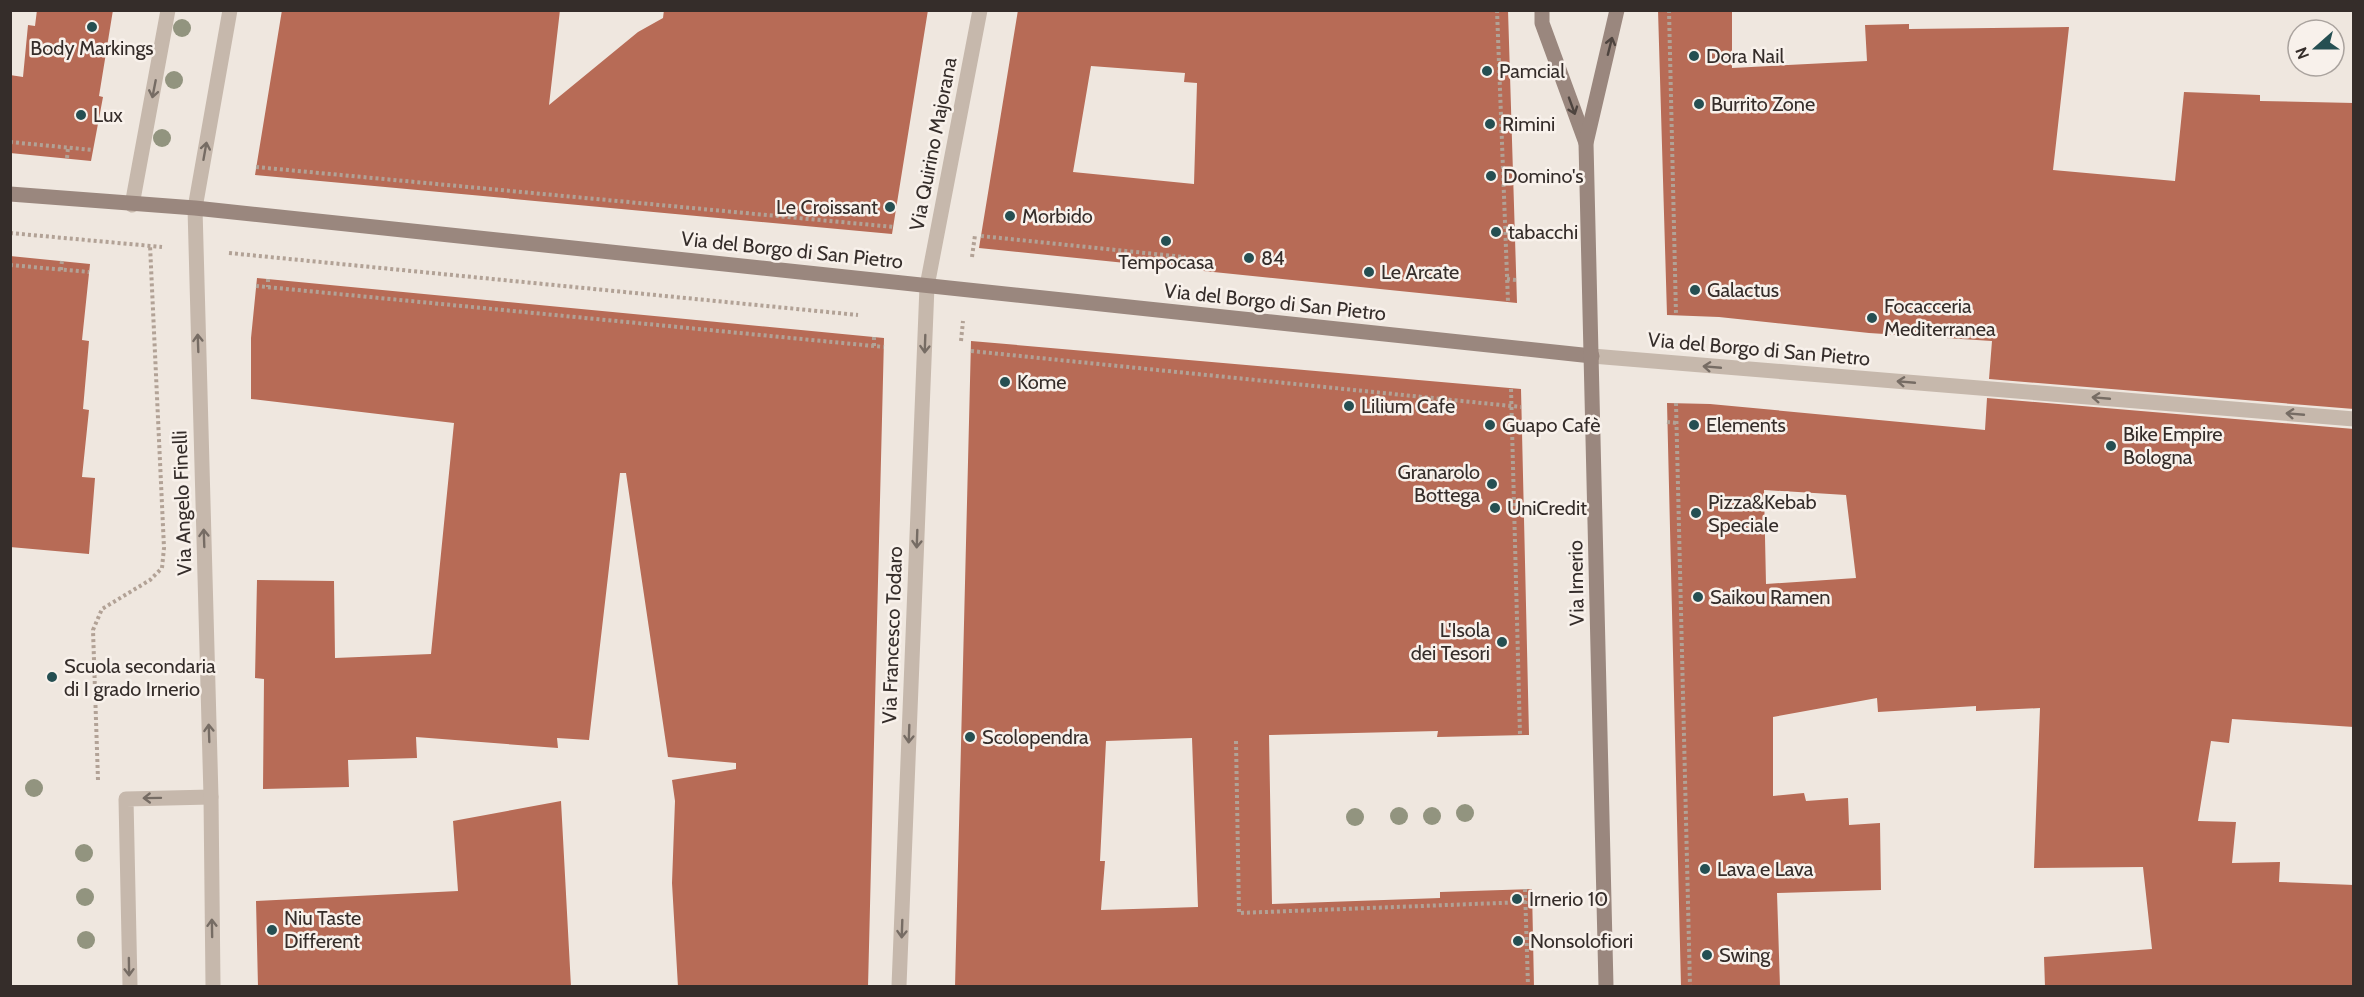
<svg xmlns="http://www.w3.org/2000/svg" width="2364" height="997" font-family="Cabin,sans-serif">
  <rect width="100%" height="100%" fill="#efe7df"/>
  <g fill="#b76b56" fill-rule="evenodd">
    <polygon points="37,10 113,10 99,96 103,97 91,161 10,153 10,75 23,77 28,25 35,26"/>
    <polygon points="282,10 560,10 549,105 638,32 663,18 664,10 928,10 892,234 255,175"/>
    <path d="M1018,10h490l9,293 -538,-55zM1091,66l94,7 -1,9 13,1 -3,101 -121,-12z"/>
    <polygon points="1658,10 1732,10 1732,68 1867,61 1865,25 1909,24 1909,29 2069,27 2053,170 2175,181 2184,92 2260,95 2260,101 2354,103 2354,409 1989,379 1992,341 1869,333 1719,317 1667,315"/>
    <polygon points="10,256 90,264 82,340 89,341 83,409 89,410 82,477 95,478 89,554 10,547"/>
    <polygon points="257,278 884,338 868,987 678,987 672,883 675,801 672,780 736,769 736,763 668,757 626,473 620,473 589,740 557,738 558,748 416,737 417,758 348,760 349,787 263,789 264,679 255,678 257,580 334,581 335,658 431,654 454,423 251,399 251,338"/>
    <path d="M971,341l550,48 8,346 -92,2 1,-6 -169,4 3,169 168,-6v-6l92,-3 2,98h-579zM1192,738l6,169 -97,3 4,-49h-5l6,-120z"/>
    <path d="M1987,398l367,31v298l-122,-8 -3,24 -18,-2 -13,80 38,1 -4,41 48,-1 -1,20 75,3v102h-309l-1,-30 108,-8 -9,-82 -109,1 6,-160 -64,3v-5l-98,6 -1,-14 -104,19v79l31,-3 2,8 42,-3 1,27 31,-2 1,67 -104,3 3,94h-99l-14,-584 43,1 275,26zM1764,490l82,5 10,83 -90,6z"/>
    <polygon points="561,801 571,987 258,987 256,901 458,891 453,821"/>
  </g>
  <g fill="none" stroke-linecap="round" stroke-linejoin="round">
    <g stroke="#b2a296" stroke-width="4" stroke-dasharray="3 3" stroke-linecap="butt">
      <polyline points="1497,10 1508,302"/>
      <polyline points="1669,10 1676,315"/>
      <polyline points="10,142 93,150"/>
      <polyline points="67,158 68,148"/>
      <polyline points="256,167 894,227"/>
      <polyline points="10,233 162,247"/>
      <polyline points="981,236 1184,257 1183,269"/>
      <polyline points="229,253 858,315"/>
      <polyline points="972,257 975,235"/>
      <polyline points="10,265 89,272"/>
      <polyline points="61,270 62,260"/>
      <polyline points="268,279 268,287"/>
      <polyline points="1507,279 1516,280"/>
      <polyline points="256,286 884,347"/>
      <polyline points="961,341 963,321"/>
      <polyline points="874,346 874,337"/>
      <polyline points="971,351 1521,407"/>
      <polyline points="1511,389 1520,735"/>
      <polyline points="1676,403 1690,986"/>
      <polyline points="1667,422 1677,423"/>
      <polyline points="1236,741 1239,913 1526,902"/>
      <polyline points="98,780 93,630 102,609 150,580 162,568 164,548 150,245"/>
      <polyline points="1525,889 1528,986"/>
    </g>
    <polyline stroke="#c6b8ac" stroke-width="15" points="130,986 126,799 211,797"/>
    <g stroke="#c6b8ac" stroke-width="15">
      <polyline points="132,205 168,10"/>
      <polyline points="1592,356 2354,419"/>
      <polyline points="213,986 211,797 195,208 230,10"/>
      <polyline points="899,986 927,286 980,10"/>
    </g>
    <g stroke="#9a877e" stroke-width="15">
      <polyline points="1542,10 1542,23 1586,143"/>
      <polyline points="10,194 195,208 1592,356"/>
      <polyline points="1606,986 1586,143 1617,10"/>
    </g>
  </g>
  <g fill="#92947f">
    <circle cx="182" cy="28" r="9"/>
    <circle cx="174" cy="80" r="9"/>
    <circle cx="162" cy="138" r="9"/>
    <circle cx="34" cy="788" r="9"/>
    <circle cx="1465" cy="813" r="9"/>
    <circle cx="1399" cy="816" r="9"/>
    <circle cx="1432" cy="816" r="9"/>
    <circle cx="1355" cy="817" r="9"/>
    <circle cx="84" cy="853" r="9"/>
    <circle cx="85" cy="897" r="9"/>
    <circle cx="86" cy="940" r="9"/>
  </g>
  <defs><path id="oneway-shaft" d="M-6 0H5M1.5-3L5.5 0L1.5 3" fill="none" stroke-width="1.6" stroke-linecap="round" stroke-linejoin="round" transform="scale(1.5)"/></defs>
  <g stroke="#4e443f">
    <use href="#oneway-shaft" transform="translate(1610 46) rotate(-76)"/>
    <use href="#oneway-shaft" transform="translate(1572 106) rotate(70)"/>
  </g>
  <g stroke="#766c64">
    <use href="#oneway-shaft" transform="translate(154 89) rotate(101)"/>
    <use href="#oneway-shaft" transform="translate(205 151) rotate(-80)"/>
    <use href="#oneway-shaft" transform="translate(198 343) rotate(-92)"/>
    <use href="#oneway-shaft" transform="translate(925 344) rotate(92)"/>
    <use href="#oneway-shaft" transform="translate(1712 367) rotate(-175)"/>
    <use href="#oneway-shaft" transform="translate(1906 382) rotate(-175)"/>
    <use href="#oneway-shaft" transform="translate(2101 398) rotate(-175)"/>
    <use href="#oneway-shaft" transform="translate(2295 414) rotate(-175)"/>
    <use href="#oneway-shaft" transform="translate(204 538) rotate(-92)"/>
    <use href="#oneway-shaft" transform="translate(917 539) rotate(92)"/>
    <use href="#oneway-shaft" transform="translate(209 733) rotate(-92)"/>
    <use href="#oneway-shaft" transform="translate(909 734) rotate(92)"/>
    <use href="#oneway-shaft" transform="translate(152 798) rotate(179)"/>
    <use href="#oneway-shaft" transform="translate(212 928) rotate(-91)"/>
    <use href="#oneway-shaft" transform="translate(902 929) rotate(92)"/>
    <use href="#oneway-shaft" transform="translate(129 967) rotate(89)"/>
  </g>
  <g fill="#254f52" stroke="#f8f1eb" stroke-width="2">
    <circle cx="92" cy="27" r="6"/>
    <circle cx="1694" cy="56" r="6"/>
    <circle cx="1487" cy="71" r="6"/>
    <circle cx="1699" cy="104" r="6"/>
    <circle cx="81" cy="115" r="6"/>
    <circle cx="1490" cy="124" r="6"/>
    <circle cx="1491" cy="176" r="6"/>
    <circle cx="890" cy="207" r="6"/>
    <circle cx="1010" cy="216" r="6"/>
    <circle cx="1496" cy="232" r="6"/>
    <circle cx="1166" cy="241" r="6"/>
    <circle cx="1249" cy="258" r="6"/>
    <circle cx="1369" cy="272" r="6"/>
    <circle cx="1695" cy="290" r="6"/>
    <circle cx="1872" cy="318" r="6"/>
    <circle cx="1005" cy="382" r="6"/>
    <circle cx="1349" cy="406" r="6"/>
    <circle cx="1490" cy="425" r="6"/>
    <circle cx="1694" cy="425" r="6"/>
    <circle cx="2111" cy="446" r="6"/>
    <circle cx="1492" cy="484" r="6"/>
    <circle cx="1495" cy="508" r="6"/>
    <circle cx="1696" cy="513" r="6"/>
    <circle cx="1698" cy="597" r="6"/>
    <circle cx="1502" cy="642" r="6"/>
    <circle cx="52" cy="677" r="6"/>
    <circle cx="970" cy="737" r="6"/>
    <circle cx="1705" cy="869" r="6"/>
    <circle cx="1517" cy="899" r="6"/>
    <circle cx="272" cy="930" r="6"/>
    <circle cx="1518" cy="941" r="6"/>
    <circle cx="1707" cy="955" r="6"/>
  </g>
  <g text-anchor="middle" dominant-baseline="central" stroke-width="5" stroke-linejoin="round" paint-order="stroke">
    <g font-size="20" fill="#352d2a" stroke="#f8f1eb" text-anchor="start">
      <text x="92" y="48" text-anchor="middle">Body Markings</text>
      <text x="1706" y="56">Dora Nail</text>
      <text x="1499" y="71">Pamcial</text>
      <text x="1711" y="104">Burrito Zone</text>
      <text x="93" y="115">Lux</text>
      <text x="1502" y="124">Rimini</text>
      <text x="1503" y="176">Domino's</text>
      <text x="878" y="207" text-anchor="end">Le Croissant</text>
      <text x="1022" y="216">Morbido</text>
      <text x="1508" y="232">tabacchi</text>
      <text x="1261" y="258">84</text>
      <text x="1166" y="262" text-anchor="middle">Tempocasa</text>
      <text x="1381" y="272">Le Arcate</text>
      <text x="1707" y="290">Galactus</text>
      <text x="1884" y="306">Focacceria<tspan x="1884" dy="23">Mediterranea</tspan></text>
      <text x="1017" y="382">Kome</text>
      <text x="1361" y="406">Lilium Cafe</text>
      <text x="1502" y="425">Guapo Cafè</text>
      <text x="1706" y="425">Elements</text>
      <text x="2123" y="434">Bike Empire<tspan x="2123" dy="23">Bologna</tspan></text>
      <text x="1480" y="472" text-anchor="end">Granarolo<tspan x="1480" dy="23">Bottega</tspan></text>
      <text x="1708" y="502">Pizza&amp;Kebab<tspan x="1708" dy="23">Speciale</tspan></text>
      <text x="1507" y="508">UniCredit</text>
      <text x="1710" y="597">Saikou Ramen</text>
      <text x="1490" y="630" text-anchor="end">L'Isola<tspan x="1490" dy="23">dei Tesori</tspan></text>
      <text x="64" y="666">Scuola secondaria<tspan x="64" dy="23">di I grado Irnerio</tspan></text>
      <text x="982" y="737">Scolopendra</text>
      <text x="1717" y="869">Lava e Lava</text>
      <text x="1529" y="899">Irnerio 10</text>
      <text x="284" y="918">Niu Taste<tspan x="284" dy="23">Different</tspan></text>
      <text x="1530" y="941">Nonsolofiori</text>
      <text x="1719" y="955">Swing</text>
    </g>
    <g font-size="20" fill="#352d2a" stroke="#f8f1eb">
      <text transform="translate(933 144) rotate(-79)">Via Quirino Majorana</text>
      <text transform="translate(792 250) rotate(6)">Via del Borgo di San Pietro</text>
      <text transform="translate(1275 302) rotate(6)">Via del Borgo di San Pietro</text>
      <text transform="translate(1759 349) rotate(5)">Via del Borgo di San Pietro</text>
      <text transform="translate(182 503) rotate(-92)">Via Angelo Finelli</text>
      <text transform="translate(1576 583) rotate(-91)">Via Irnerio</text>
      <text transform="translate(892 635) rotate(-88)">Via Francesco Todaro</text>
    </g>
  </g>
  <rect width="2364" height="997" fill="none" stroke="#352d2a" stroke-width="24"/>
  <g transform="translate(2316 48) rotate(249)"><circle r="28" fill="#f8f1eb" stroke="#aaa39e" stroke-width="1.5"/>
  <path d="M0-4.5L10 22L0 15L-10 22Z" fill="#254f52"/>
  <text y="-9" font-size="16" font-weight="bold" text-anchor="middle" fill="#352d2a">N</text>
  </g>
</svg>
